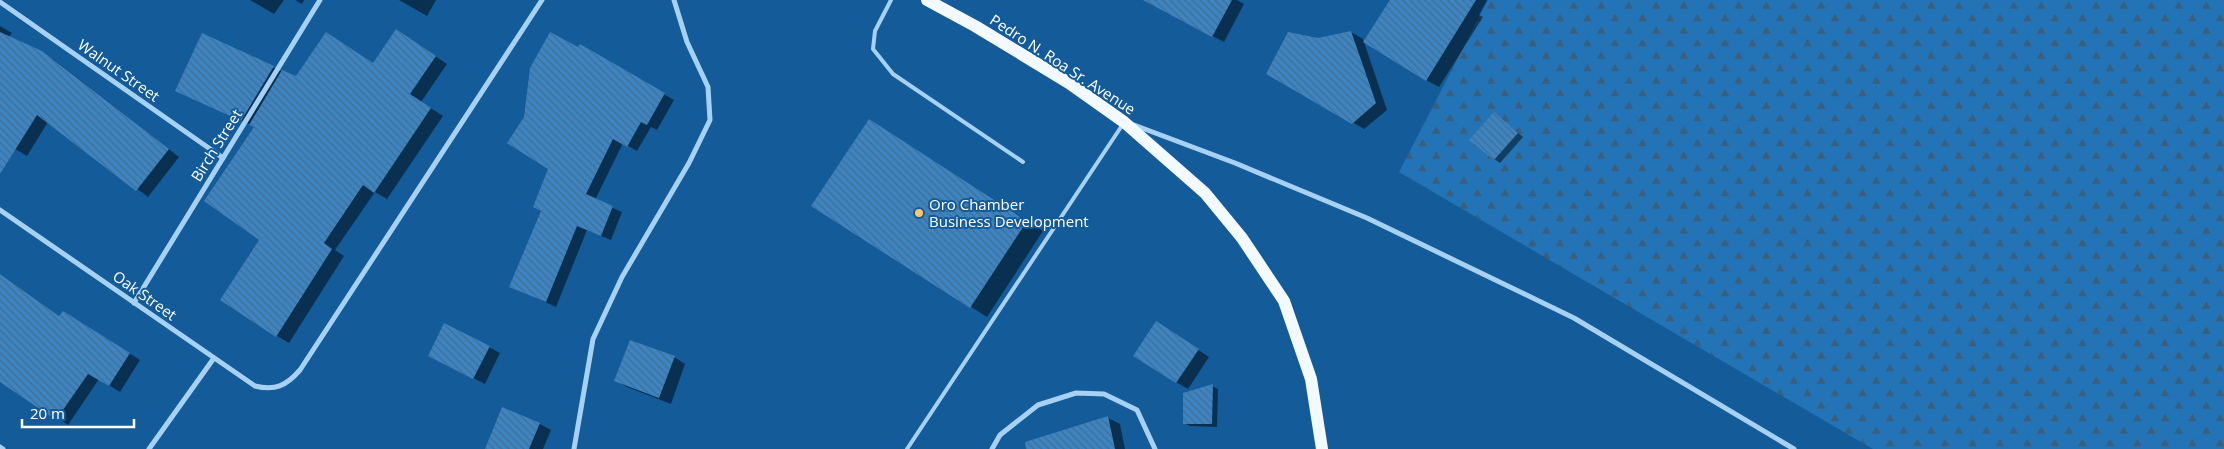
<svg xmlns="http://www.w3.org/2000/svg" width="2224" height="449" font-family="'Open Sans',sans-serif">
  <defs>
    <pattern id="forest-firs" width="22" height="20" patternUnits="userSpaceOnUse" patternTransform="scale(1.25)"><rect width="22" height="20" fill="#2374b6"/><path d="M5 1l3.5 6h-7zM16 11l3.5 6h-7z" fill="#3a5e7c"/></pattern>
    <pattern id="building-back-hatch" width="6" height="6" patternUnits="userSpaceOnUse" patternTransform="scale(1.25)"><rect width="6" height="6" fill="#3d84c1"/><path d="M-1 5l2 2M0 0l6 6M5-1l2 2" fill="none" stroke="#436e92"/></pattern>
  </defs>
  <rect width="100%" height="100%" fill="#145b99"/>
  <polygon fill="url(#forest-firs)" points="1488,0 2224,0 2224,449 1873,449 1399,172"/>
  <g fill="#0007">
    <polygon points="250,0 284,0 274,14"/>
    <polygon points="295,0 304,0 302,4"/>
    <polygon points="399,0 436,0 427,16"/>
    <polygon points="1177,0 1237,0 1244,4 1224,42 1181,20"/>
    <polygon points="1391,0 1487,0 1479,15 1483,17 1439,87 1426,80"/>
    <polygon points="0,26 12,33 9,37 53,59 179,157 148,197 48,122 27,156 0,140"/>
    <polygon points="1351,32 1363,39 1387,110 1364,129 1268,73 1318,39"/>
    <polygon points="327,33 373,64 409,38 447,64 421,102 443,116 387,199 375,192 335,250 344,256 289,343 277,336 261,239 255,127 177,91 202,35 296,78"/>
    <polygon points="581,46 674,100 657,130 651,127 637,151 623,143 595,200 622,212 611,240 587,230 556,307 511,286 542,211 550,169"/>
    <polygon points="1494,113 1523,137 1500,163 1494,159"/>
    <polygon points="869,120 1043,231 987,317 813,206"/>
    <polygon points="0,274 60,317 74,318 140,360 120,392 99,379 68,425 0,380"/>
    <polygon points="1167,329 1209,357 1188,389 1176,382"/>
    <polygon points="489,347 500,353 485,384 441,362"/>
    <polygon points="674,357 685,364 671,404 627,387 616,380"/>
    <polygon points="1212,386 1218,389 1217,427 1190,426 1184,423"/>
    <polygon points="1108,418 1120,424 1125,449 1069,449"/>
    <polygon points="540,424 551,430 543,449 486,449"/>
  </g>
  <g fill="url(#building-back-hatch)">
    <polygon points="1143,0 1232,0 1212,37"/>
    <polygon points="1390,0 1476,0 1426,81 1363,42"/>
    <polygon points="396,29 436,56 410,94 431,108 374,193 363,185 324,243 332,249 276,337 220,300 259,240 204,201 254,127 249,125 282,70 296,76 326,32 373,63"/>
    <polygon points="1351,31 1376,103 1352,124 1266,74 1288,32 1318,38"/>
    <polygon points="0,32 42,51 169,149 136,191 37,115 0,174"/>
    <polygon points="550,32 578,47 580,44 665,93 647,125 641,122 627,147 613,139 586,194 613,206 601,236 577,226 546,302 509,287 541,211 533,207 548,169 507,143 524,117 530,68"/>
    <polygon points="202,33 274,66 241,121 175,91"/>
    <polygon points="1494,112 1518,133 1494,160 1469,140"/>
    <polygon points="869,119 1027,221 970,308 811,206"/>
    <polygon points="0,274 59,316 63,311 130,353 109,386 88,374 56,420 0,382"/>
    <polygon points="1156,321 1199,349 1176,383 1133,356"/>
    <polygon points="444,323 490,346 473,379 428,356"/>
    <polygon points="630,340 675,356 659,398 614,381"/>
    <polygon points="1213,384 1212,424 1183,424 1183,393"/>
    <polygon points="502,407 540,423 529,449 485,449"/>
    <polygon points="1108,416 1115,449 1026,449 1025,442"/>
  </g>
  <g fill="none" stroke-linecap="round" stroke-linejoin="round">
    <g stroke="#a7d1f3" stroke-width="4">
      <polyline points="891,0 875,31 873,49 893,74 1023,162"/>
      <polyline points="907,449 1123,124"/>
    </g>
    <g stroke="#a7d1f3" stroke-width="5">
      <polyline points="0,2 223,158"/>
      <polyline points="1134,125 1235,163 1367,218 1574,318 1794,449"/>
      <path d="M0,210l255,176c20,5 31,0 45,-16l242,-370"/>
      <polyline points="134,303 320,0"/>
      <polyline points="0,447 3,449"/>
      <polyline points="149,449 214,358"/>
      <polyline points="574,449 593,339 622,277 689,163 710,120 708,87 687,42 674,0"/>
      <polyline points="992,449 1000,435 1038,405 1076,393 1104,394 1137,410 1155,449"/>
    </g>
    <polyline stroke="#f2f9ff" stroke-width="12" points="927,0 975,26 1069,83 1124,122 1205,193 1242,238 1284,301 1311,379 1322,449"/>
  </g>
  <circle fill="#ffc568" stroke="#145b99" stroke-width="2" cx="919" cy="213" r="5"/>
  <g text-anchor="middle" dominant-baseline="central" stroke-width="4" stroke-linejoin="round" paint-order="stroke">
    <g font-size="15" fill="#fff" stroke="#145b99">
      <text transform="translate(1063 64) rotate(33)">Pedro N. Roa Sr. Avenue</text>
      <text transform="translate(119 70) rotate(35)">Walnut Street</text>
      <text transform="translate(216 145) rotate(-58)">Birch Street</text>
      <text transform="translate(145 295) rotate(35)">Oak Street</text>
    </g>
    <g font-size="15" fill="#fff" stroke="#145b99" text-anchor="start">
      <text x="929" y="204">Oro Chamber<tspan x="929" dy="17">Business Development</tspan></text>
    </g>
  </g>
  <path d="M22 419v8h112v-8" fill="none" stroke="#ffffff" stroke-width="2.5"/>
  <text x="30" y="419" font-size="15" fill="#ffffff" stroke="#145b99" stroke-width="4" paint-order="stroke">20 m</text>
</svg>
